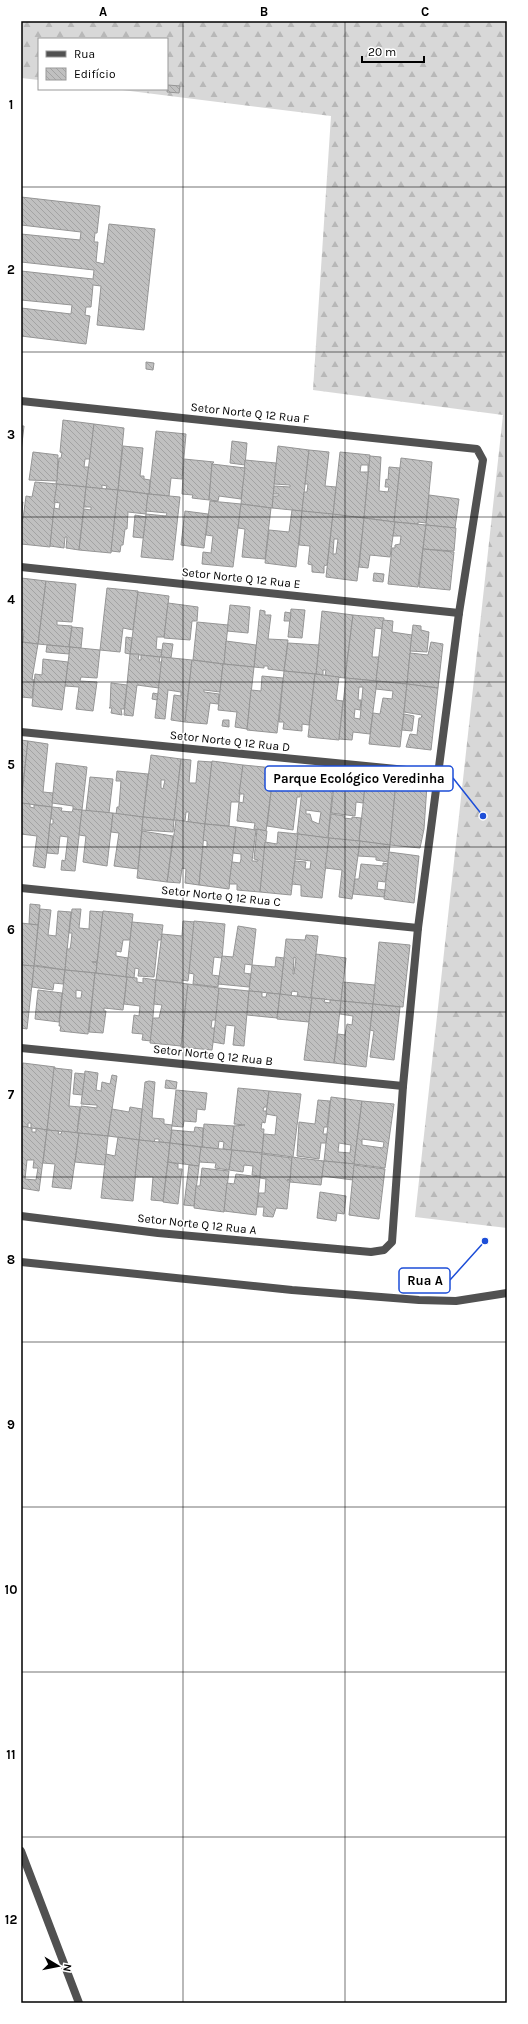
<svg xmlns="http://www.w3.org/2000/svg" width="528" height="2024" font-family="Karla,sans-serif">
  <defs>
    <pattern id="forest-firs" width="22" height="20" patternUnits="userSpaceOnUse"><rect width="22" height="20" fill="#d8d8d8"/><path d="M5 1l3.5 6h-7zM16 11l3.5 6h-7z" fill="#b8b8b8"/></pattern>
    <pattern id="building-back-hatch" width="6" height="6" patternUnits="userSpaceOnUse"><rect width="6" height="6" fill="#c0c0c0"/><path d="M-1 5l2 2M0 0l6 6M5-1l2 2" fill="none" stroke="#a3a3a3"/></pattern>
  </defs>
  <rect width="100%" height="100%" fill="#fff"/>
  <polygon fill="url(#forest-firs)" points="21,21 507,21 507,1228 415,1217 503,415 313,390 331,116 114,89 167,89 167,39 39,39 39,80 21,78"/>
  <g fill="url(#building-back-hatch)" stroke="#959595" fill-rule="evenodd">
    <polygon points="168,85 180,86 179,93 167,92"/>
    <polygon points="21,197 100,206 97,233 95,233 94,242 98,242 96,262 104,264 109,224 155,229 144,330 97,325 101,286 93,285 91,307 86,307 85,315 90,316 86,344 21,336 21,308 71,314 72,305 21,300 21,271 93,279 94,270 21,262 21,234 80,240 81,232 21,225"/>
    <polygon points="146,362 154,363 153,370 146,369"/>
    <polygon points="63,420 94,424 90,459 85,459 84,467 89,467 86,487 56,484 59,458 61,458 62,453 60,452"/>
    <polygon points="94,424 124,428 118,490 106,489 107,486 102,485 102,489 86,487"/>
    <polygon points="21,426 24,426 21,452"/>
    <polygon points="156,431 186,434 182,479 171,478 169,496 149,494"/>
    <polygon points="232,441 247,443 245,465 230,463"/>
    <polygon points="123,446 143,448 140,476 144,476 144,479 150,480 149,494 118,490"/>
    <polygon points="278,446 309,450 302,511 272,508 273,496 278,496 279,494 273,494 274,486 290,487 290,485 274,484"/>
    <polygon points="309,450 329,452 325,486 336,487 333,515 302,511 304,492 307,492 308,484 305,484"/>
    <polygon points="33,452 58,455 57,481 29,480"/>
    <path d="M340,452l30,3 -6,63 -31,-3zM361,465h7v7h-8z"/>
    <polygon points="370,456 381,457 379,491 388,492 389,487 385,487 386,479 388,480 389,467 400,468 394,522 364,518"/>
    <polygon points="401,458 432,462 426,523 418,522 418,524 394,522"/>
    <polygon points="184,459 214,462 212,464 209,500 192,498 193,495 182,494"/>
    <polygon points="245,460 276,463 272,508 241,504"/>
    <polygon points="212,464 245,468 241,499 219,496 218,501 209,500"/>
    <polygon points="35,482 57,484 50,547 21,544 21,519 23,519 26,496 32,497"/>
    <polygon points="57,484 86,487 79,550 66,548 67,537 65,537 64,548 50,546 54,508 59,509 60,503 54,502"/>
    <polygon points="86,487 118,490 111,553 79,550 84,509 91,510 91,507 84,507"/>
    <polygon points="118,490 148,494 146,514 128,512 127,529 125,529 123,545 121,545 120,552 111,551"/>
    <polygon points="148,494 180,497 173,560 141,557 146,514 166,516 167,513 146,511"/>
    <polygon points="429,495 459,499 455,528 426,525"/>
    <polygon points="210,501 241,504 233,567 202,564 203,552 211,553 213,536 206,535"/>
    <polygon points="21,502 23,502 21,522"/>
    <polygon points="241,504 271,508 265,559 242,557 245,529 238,528"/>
    <polygon points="292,510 302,511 296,567 265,563 269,530 289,532"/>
    <polygon points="185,511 208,514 204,548 181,545"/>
    <polygon points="302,511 333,514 327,565 324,566 324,573 312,572 312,565 308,564 310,546 299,545"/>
    <path d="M333,514l31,4 -7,63 -31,-4zM334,539h4l-2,15h-3z"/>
    <polygon points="135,515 146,517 143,538 133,537"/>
    <polygon points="364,518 395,522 390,557 370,555 368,568 359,567"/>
    <polygon points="395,522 426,525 418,587 388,584 392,548 395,548 395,545 400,544 401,536 393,536"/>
    <polygon points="426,525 456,528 454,551 423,549"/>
    <polygon points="423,549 454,552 450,590 419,587"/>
    <polygon points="374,573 384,574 383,582 373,581"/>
    <polygon points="21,578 46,581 38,644 23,642 24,630 21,630"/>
    <polygon points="46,581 76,584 72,622 57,621 57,625 72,626 69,647 38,644"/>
    <polygon points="107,588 138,591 133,630 123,628 120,652 100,650"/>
    <polygon points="138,592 169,596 164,637 157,637 156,649 162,650 161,657 130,654"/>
    <polygon points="168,603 198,607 197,621 192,621 190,640 164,638"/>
    <polygon points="230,605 250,607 248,633 227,631"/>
    <polygon points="291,609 305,610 302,638 288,637"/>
    <polygon points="260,610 265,611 265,615 271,615 268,639 288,640 284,671 268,669 268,666 264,666 264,668 254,667"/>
    <polygon points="322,611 353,615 345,678 325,676 326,670 323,670 323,675 316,674"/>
    <polygon points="285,612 291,613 290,621 284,621"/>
    <polygon points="353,615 384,618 383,629 375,628 372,657 379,657 376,681 345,678"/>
    <polygon points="383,620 393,621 392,632 412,635 407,684 376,681"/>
    <polygon points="197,622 228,625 224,664 193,660"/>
    <polygon points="413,625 421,626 421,630 429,632 427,652 410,651"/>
    <polygon points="72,627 83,628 81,648 69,647"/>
    <polygon points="126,637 132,638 130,654 125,653"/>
    <polygon points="226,641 256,645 254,667 224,664"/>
    <polygon points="21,642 38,644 32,679 34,680 32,698 21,697"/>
    <polygon points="431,642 443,644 438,688 407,684 410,653 428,655"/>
    <polygon points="163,643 173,644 171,658 161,657"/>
    <polygon points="288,643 319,645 316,674 284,671"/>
    <polygon points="47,645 70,647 69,654 46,652"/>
    <polygon points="70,647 100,650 97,678 81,677 80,681 97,682 93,711 76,709 79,687 65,686"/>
    <polygon points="130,654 139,654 138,660 141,660 141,655 160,657 159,662 162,662 159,688 137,685 133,716 124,715"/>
    <polygon points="162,657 192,660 185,722 171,720 174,695 181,696 181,692 168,690 165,719 155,718"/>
    <polygon points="43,659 68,662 62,710 32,706 35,674 42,675"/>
    <polygon points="192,660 223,664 220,692 204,690 204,692 219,694 218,704 210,703 207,724 185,722"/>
    <polygon points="223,664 254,667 247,729 235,727 237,712 218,710"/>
    <polygon points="284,671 315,674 309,725 302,724 302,731 283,729 284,722 279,722"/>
    <polygon points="315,674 339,677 336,700 343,701 339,740 308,737"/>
    <polygon points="262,676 283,678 277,733 247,730 251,690 261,691"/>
    <path d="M346,678l31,3 -7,53 -17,-2 -1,8 -13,-1zM359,687h4l-3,32 -6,-1 1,-9 5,1 1,-10h-3z"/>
    <polygon points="377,681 407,684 400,747 369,744 373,713 380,714 383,698 392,699 393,691 376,689"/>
    <polygon points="111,683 127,685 124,709 121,709 122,715 111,713 112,708 109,708 110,707"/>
    <polygon points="407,684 438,688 431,750 406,747 410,734 417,735 419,718 421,718 422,715 404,712"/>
    <polygon points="153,693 158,694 157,700 152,699"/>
    <polygon points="404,714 414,716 412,731 402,730"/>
    <polygon points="223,720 229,720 229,727 222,726"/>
    <polygon points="21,740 28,741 21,803"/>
    <polygon points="28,741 48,744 43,792 53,793 52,807 21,803"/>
    <path d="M151,755l30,4 -7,61 -31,-3zM161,780h4l-2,9 -2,-1z"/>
    <polygon points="181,759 191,760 189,783 196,783 198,761 212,762 205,824 188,822 189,812 186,812 185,821 174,820"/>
    <polygon points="212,761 243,765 239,802 231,802 229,826 205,824"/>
    <polygon points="56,763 87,767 82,810 73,809 73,806 52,803"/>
    <polygon points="243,765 274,768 266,831 254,829 255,823 237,821 239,802 243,803 244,794 239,794"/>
    <polygon points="274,768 286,769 285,780 301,782 300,797 297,797 293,830 267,826"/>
    <polygon points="117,771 148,774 143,817 116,814 117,807 119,807 121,781 116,781"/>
    <polygon points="341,775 366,778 363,803 356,802 355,816 331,813 334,785 340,786"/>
    <polygon points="90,777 113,779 109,813 86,811"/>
    <polygon points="366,778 396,782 390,845 359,841"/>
    <path d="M303,782l30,3 -5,53 -31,-4zM306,810l15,2 -2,12 -7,-3 -2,-7h-4z"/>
    <polygon points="396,782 427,785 424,829 420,848 390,845"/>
    <polygon points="21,803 30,804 30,807 34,808 34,805 52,807 45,868 33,866 37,836 21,834"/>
    <polygon points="52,807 62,808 61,811 72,812 73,809 82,810 75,871 61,870 62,860 65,861 68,837 60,836 58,854 47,853 50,824 53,824 53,819 51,819"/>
    <polygon points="82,810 113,813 107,866 83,862 86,836 79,835"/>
    <polygon points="113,813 143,817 138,869 114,866 119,833 111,832"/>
    <polygon points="331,814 345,816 344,818 352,819 352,817 361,818 359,841 328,838"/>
    <polygon points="143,817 174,820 173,832 142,830"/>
    <polygon points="176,820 205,824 199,885 185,883 186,869 182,868 180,883 167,882"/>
    <polygon points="205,824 236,827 229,889 199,885 203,846 207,847 207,841 203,840"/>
    <polygon points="236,827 256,830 252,861 258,861 258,860 254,859 257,829 267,831 260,892 237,890 237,884 229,884 232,862 240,863 241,859 241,854 233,853"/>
    <polygon points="142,831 173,836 167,882 137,878"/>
    <polygon points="278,832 298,834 291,895 260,892 265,842 277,844"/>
    <polygon points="298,834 329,838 322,898 301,896 301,885 292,884 295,861 306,862 305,869 310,869 311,861 295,859"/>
    <polygon points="329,838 360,841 352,899 339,897 342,870 325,868"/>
    <polygon points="360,841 390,845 388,862 376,860 376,857 358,856"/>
    <polygon points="389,852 419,856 414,903 384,899"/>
    <polygon points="383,863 388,864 385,882 378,881 377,889 385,890 384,897 353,894 355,879 359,879 361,864 383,866"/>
    <polygon points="30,904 40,905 38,925 29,924"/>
    <polygon points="40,909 51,910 48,935 56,936 58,911 71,912 65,970 34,965"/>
    <polygon points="72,909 81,909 79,928 89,929 90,911 103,912 97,962 92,962 96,962 97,965 96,973 65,970 67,949 70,949 71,943 72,933 69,933"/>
    <polygon points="103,911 133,914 130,940 123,940 121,952 116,951 116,956 128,958 126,977 96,973"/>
    <polygon points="183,921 195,922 188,981 182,980 182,983 156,980 162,934 182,936"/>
    <polygon points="194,921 225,924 222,958 214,957 212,975 219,976 218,987 193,984 194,974 189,973"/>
    <polygon points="132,922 163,925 161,940 158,940 154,977 138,976 139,969 135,968 134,978 126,977"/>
    <polygon points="21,923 38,925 34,966 22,965 23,962 21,961"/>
    <polygon points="238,926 256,929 252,965 245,964 244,973 251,974 249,987 218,984 222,956 233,957"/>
    <path d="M306,935l12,1 -7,62 -14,-2 1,-4 -6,-1 -1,5 -11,-2 6,-55 19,1zM294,957l2,1 -2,16h-1z"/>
    <polygon points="379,942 410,945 403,1007 373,1004"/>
    <polygon points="316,954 346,958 341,1001 311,998"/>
    <polygon points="276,957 284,958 280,994 249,991 252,965 275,967"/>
    <polygon points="21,965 34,966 27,1029 21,1028"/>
    <polygon points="34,966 65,970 63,984 54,983 53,990 32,987"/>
    <path d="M65,970l30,3 -7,61 -28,-3 1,-5h-2zM76,990l6,1 -1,7h-5z"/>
    <polygon points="95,973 127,977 123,1010 104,1008 104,1011 106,1011 103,1033 89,1032"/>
    <polygon points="127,977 137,978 137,982 143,983 143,978 156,980 151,1041 142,1040 143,1034 132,1033 134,1015 139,1016 140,1006 124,1004"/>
    <polygon points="156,980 188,984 181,1046 150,1043 153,1018 159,1018 162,1005 154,1004"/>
    <polygon points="343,982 375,985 373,1004 341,1001"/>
    <polygon points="188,984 219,988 216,1020 212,1020 211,1028 215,1028 212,1050 181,1047"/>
    <polygon points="219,988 249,991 244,1046 233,1045 235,1026 226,1025 224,1044 213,1042"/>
    <polygon points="38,990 62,993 59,1022 35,1019"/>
    <polygon points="249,991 262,992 262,997 266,997 267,993 280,994 277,1018 247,1015"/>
    <polygon points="280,994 312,998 309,1022 277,1019"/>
    <polygon points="312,998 325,999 324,1002 330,1003 330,1000 341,1001 334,1063 304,1060"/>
    <polygon points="341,1001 373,1004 366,1067 334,1063 338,1034 345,1035 347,1024 352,1025 353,1016 340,1014"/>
    <polygon points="373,1004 400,1007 394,1060 370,1057 374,1031 370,1030"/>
    <polygon points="23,1063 55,1067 47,1130 31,1128 31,1123 28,1123 28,1127 21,1126 21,1083"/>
    <polygon points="54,1068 72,1070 69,1106 80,1107 77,1133 47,1130"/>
    <polygon points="85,1071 98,1073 96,1090 101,1091 102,1082 110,1084 112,1075 117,1076 108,1136 77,1133 81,1106 97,1108 97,1105 81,1104"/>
    <polygon points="75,1073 85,1074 82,1095 73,1094"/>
    <polygon points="166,1080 177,1082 176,1089 165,1088"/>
    <polygon points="149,1081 155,1082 152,1118 164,1119 164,1124 172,1125 170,1143 159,1142 159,1139 155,1139 154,1142 139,1140 145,1082"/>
    <polygon points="238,1088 269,1091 267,1107 264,1107 263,1111 267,1111 265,1123 262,1122 261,1129 264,1129 262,1153 231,1150 234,1126 245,1125 234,1124"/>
    <polygon points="176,1090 207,1093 205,1110 197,1109 196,1122 184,1121 183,1127 172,1126"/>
    <polygon points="269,1091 301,1094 293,1157 262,1153 264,1134 275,1135 277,1116 266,1114"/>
    <path d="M331,1097l31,4 -8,63 -30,-3zM339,1143l12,2 -1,8 -12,-1z"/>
    <polygon points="318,1100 330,1101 327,1127 324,1127 323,1134 327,1134 326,1143 321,1143 319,1159 297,1156 299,1122 315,1124"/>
    <path d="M362,1101l32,3 -9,64 -31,-4zM362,1139l22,3 -1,6 -21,-3z"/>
    <polygon points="130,1107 142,1109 139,1140 108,1136 112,1109 129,1112"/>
    <polygon points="204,1124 234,1126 231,1150 223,1149 224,1142 219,1141 218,1149 202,1147"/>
    <path d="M21,1126l11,2v4h4v-4l11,2 -8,61 -18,-3zM27,1160h7l-1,8h5l-2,12 -11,-1z"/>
    <polygon points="195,1127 203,1128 202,1147 170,1143 172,1130 194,1132"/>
    <polygon points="47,1130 59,1131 58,1134 61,1134 62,1131 79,1133 71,1189 52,1187 55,1164 43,1163"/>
    <polygon points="79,1133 108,1136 105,1165 75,1162"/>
    <polygon points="118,1137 139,1140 133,1201 101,1198 106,1154 115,1156"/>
    <polygon points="139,1140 170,1143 163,1201 151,1200 153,1177 135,1177"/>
    <polygon points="170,1143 201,1147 199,1166 168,1162"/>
    <polygon points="201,1147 232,1150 229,1170 215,1168 216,1163 199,1162"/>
    <polygon points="232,1150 262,1153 260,1176 252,1175 253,1166 244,1165 243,1172 229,1170"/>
    <polygon points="262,1154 292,1158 290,1179 287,1180 290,1180 287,1209 276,1208 273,1217 263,1216 264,1207 257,1207 259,1193 265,1193 266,1179 260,1178"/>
    <polygon points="292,1157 324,1161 321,1185 290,1182"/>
    <polygon points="324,1161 355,1164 353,1180 322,1176"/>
    <polygon points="168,1162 178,1164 178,1169 182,1169 178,1204 163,1202"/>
    <polygon points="189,1165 199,1166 194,1206 184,1205"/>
    <polygon points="354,1165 385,1169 379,1219 349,1215"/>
    <polygon points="202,1168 229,1171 224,1212 194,1208 196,1186 200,1186"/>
    <polygon points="236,1174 260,1177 256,1215 224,1211 227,1183 234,1184"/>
    <polygon points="320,1192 346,1196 344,1214 337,1213 336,1221 317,1218"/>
  </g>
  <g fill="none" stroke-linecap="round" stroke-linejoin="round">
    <g stroke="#515151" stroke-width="8">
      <polyline points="21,401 477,449 483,460 459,613 418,928 403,1086 392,1242 384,1250 371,1252 158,1233 21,1216"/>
      <polyline points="21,567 459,613"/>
      <polyline points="21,732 437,773"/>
      <polyline points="21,888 418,928"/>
      <polyline points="21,1048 403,1086"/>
      <polyline points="21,1851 79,2003"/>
    </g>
    <polyline stroke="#515151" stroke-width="8" points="21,1262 292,1290 419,1300 456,1301 507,1293"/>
  </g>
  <path fill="none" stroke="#000" stroke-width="1" stroke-opacity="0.55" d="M183,21v1982M345,21v1982M21,187h486M21,352h486M21,517h486M21,682h486M21,847h486M21,1012h486M21,1177h486M21,1342h486M21,1507h486M21,1672h486M21,1837h486"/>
  <g text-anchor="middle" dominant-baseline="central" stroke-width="3" stroke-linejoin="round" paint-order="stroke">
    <g font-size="12" fill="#000" stroke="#fff">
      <text transform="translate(250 413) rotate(6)">Setor Norte Q 12 Rua F</text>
      <text transform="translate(241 578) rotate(6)">Setor Norte Q 12 Rua E</text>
      <text transform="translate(230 741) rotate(6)">Setor Norte Q 12 Rua D</text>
      <text transform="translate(221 896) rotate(6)">Setor Norte Q 12 Rua C</text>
      <text transform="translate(213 1055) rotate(6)">Setor Norte Q 12 Rua B</text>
      <text transform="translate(197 1224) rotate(6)">Setor Norte Q 12 Rua A</text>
    </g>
  </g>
  <path fill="none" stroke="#1d4ed8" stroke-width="1.5" d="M483 816L453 778M485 1241L450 1280"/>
  <g fill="#1d4ed8" stroke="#fff" stroke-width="1.5">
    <circle cx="483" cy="816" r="4"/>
    <circle cx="485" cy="1241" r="4"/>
  </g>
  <g fill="#fff" stroke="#1d4ed8" stroke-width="1.5">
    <rect x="265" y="766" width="188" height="25" rx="4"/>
    <rect x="399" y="1268" width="51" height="25" rx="4"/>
  </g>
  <g font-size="13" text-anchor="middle" font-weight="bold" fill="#000">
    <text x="359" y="783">Parque Ecológico Veredinha</text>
    <text x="425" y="1285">Rua A</text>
  </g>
  <rect width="528" height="2024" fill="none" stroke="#ffffff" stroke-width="44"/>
  <rect x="38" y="38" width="130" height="52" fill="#ffffff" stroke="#999999"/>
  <rect x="46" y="51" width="20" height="6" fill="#515151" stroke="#999999"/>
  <text x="74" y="58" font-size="12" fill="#000000">Rua</text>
  <rect x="46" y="68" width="20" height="12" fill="url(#building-back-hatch)" stroke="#999999"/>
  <text x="74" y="78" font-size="12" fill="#000000">Edifício</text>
  <g transform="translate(58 1966) rotate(100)" stroke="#ffffff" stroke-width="3" paint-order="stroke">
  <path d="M0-3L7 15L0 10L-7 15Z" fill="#000000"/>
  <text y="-6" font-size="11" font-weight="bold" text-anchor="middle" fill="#000000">N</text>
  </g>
  <path d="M362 56v6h62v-6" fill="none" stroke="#000000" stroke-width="2"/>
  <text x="368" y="56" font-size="12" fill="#000000" stroke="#ffffff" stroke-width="3" paint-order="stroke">20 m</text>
  <rect x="22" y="22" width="484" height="1980" fill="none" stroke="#000" stroke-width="1.5"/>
  <g font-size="13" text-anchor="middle" font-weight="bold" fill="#000">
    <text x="103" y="16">A</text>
    <text x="264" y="16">B</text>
    <text x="425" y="16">C</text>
    <text x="11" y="109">1</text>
    <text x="11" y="274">2</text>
    <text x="11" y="439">3</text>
    <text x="11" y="604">4</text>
    <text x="11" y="769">5</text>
    <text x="11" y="934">6</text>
    <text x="11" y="1099">7</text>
    <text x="11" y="1264">8</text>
    <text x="11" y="1429">9</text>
    <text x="11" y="1594">10</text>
    <text x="11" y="1759">11</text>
    <text x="11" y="1924">12</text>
  </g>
</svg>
